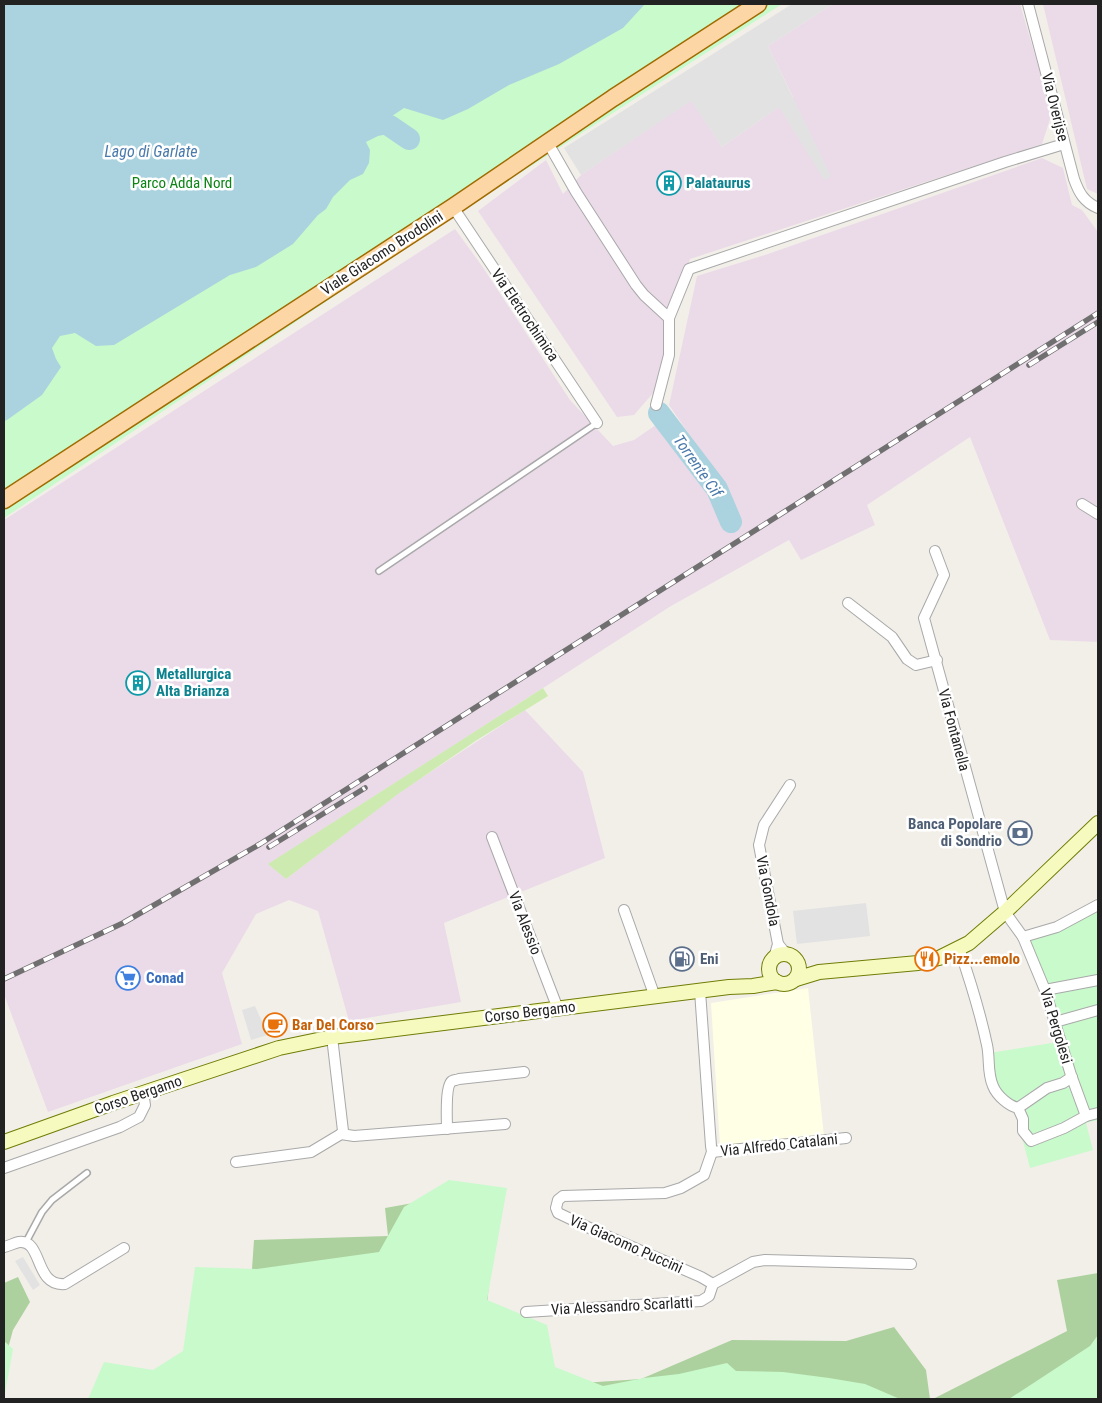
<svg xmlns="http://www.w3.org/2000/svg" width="1102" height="1403" font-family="'Roboto Condensed',sans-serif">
  <rect width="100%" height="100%" fill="#f2efe9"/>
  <g fill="#ebdbe8">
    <polygon points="833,4 1020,4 1052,113 1042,144 690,259 654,392 634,415 617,417 478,211 546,160 563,194 581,175 691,100 722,147 793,97 768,46"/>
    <polygon points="1043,4 1098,4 1098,194 1087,189"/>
    <polygon points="1042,158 1063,168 1072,205 1082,210 1098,232 1098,642 1050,640 970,437 867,505 875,525 801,560 789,540 671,606 269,864 286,879 397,794 525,710 583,772 605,858 444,923 461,1002 349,1021 318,911 289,900 256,914 222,973 242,1044 48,1112 5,997 4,997 4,520 455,229 482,266 570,400 613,446 634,440 663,420 714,486 726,516 733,511 723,484 669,405 697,276 765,255"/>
  </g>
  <polygon fill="#ffffe5" points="808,988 824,1136 720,1146 711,1003"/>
  <polygon fill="#cdebb0" points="543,688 548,696 477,740 398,794 286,879 268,864"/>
  <g fill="#add19e">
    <polygon points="498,1188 479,1390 641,1379 732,1340 846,1341 894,1327 926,1370 930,1399 243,1399 254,1240 388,1236 385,1208"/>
    <polygon points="1098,1273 1098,1399 933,1399 1067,1331 1057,1280"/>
    <polygon points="18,1277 30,1302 13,1330 4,1363 4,1283"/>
  </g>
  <g fill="#c8facc">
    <polygon points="4,4 782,4 455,215 4,518"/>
    <polygon points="1098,904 1098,1120 1086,1123 1093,1150 1030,1168 1013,1103 998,1086 988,1058 989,1053 1058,1042 1023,940"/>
    <polygon points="449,1180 507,1188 487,1300 547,1325 555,1367 603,1386 644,1378 679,1374 727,1363 736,1371 783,1372 829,1378 865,1384 900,1399 88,1399 104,1362 153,1370 183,1351 195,1267 257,1269 379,1252 404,1207"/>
    <polygon points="1098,1335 1098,1399 1009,1399 1090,1346"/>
    <polygon points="4,1341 13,1349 4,1399"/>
  </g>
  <g fill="#e2e2e2">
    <polygon points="792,4 833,4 768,46 831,176 824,180 779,107 722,147 691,101 581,175 564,148"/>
    <polygon points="866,903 870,936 797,944 793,911"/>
    <polygon points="255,1006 268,1035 251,1040 242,1010"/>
    <polygon points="23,1257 40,1285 33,1290 15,1261"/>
  </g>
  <polygon fill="#aad3df" points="4,4 645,4 623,28 559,64 509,85 468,109 443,120 404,108 392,116 388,134 378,136 366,142 370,150 369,163 363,174 350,180 333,197 326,209 318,215 293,244 256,267 230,275 114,345 96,346 75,333 60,336 52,348 56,359 61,367 42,395 7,420 4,421"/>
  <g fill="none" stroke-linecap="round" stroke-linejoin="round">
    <g stroke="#aad3df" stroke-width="22">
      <polyline points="390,126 409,139"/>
      <polyline points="659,413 717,489 731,522"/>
    </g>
    <g stroke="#a9a9a9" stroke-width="8">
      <g id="lane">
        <polyline points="379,571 597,423"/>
        <polyline points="26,1242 42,1212 52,1200 87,1173"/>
      </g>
    </g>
    <g stroke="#a9a9a9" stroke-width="12">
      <g id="street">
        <path d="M1028,4l46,175c5,14 10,23 24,29"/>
        <polyline points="548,143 576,192 636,285 644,295 669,318"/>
        <polyline points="453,207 597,423"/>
        <polyline points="656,405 669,355 669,318 689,269 1005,162 1064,144"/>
        <polyline points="1082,504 1098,514"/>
        <polyline points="935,551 944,575 924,618 1005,912 1023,937 1057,927 1098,905"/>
        <polyline points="848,603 892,637 907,659 916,665 937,660"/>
        <polyline points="492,837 558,1009"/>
        <polyline points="624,910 655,997"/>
        <polyline points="1023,937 1045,990 1071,1075 1086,1116"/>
        <polyline points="778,944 787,955"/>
        <path d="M959,948c11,32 21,64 28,97 3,13 0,28 6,41 4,10 16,20 25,22l5,11v12l8,10 33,-13 22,-12 12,-3"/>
        <polyline points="774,958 778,944 759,845 764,825 790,785"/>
        <polyline points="1045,990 1098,980"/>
        <polyline points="700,991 711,1146 712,1152 704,1175 681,1188 665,1193 563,1196 558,1200 556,1208 558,1213 598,1232 701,1277 713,1284"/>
        <polyline points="1055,1022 1098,1010"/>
        <polyline points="332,1037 343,1131 341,1134 354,1136 505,1124"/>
        <polyline points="1018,1108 1047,1088 1063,1083 1072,1077"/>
        <path d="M447,1129c0,-9 -2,-43 5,-48 2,-1 5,-1 7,-2l65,-7"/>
        <polyline points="712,1152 846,1138"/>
        <polyline points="236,1162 311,1152 341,1134"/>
        <polyline points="4,1168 120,1127 139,1117 145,1105 143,1093"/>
        <path d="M4,1247c5,-1 10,-4 15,-5 24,-3 15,45 46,42l59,-36"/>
        <polyline points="526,1312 701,1301 709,1296 713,1284 753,1262 765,1260 911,1264"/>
      </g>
    </g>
    <g stroke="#707d05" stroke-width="16">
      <g id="secondary">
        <circle cx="784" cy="969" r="15"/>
        <polyline points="796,979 819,972 918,963 939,958 969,943 1005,912 1098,823"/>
        <polyline points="4,1142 113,1103 279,1048 332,1037 729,987 753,986 777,982"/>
      </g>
    </g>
    <g stroke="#a06b00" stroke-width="19">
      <polyline id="primary" points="4,500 453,207 613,98 758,4"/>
    </g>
    <use href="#lane" stroke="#fff" stroke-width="5"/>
    <use href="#street" stroke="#fff" stroke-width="10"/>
    <use href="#secondary" stroke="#f7fabf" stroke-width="14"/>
    <use href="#primary" stroke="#fcd6a4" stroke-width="16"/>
    <g stroke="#707070" stroke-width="5.5">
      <g id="rail">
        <polyline points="1029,365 1098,322"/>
        <polyline points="269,847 365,788"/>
        <polyline points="4,979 123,923 260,844 1098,313"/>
      </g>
    </g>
    <use href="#rail" stroke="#fff" stroke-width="4" stroke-dasharray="11" stroke-linecap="butt"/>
  </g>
  <defs>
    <g id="building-ring" transform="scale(1.25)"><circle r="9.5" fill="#fff" stroke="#0f9aa8" stroke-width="1.5"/><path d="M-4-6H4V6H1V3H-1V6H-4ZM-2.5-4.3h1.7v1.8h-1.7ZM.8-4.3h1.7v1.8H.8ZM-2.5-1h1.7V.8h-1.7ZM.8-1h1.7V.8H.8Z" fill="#0f9aa8"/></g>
    <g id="bank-ring" transform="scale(1.25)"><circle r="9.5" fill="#fff" stroke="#5c6f8a" stroke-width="1.5"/><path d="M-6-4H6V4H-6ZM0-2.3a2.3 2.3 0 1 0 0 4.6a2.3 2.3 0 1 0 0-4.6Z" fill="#5c6f8a"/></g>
    <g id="fuel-ring" transform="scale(1.25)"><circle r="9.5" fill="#fff" stroke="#5c6f8a" stroke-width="1.5"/><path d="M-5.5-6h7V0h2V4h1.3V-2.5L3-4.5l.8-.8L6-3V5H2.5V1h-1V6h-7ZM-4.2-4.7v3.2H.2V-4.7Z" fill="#5c6f8a"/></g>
    <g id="restaurant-ring" transform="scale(1.25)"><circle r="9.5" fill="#fff" stroke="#e8710a" stroke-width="1.5"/><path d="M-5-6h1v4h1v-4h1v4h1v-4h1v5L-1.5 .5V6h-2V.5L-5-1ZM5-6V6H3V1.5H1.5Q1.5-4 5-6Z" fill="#e8710a"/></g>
    <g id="supermarket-ring" transform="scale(1.25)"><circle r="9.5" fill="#fff" stroke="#3f7fe0" stroke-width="1.5"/><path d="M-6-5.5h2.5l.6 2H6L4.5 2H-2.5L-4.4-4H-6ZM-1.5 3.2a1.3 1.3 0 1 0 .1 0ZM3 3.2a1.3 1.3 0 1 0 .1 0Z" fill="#3f7fe0"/></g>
    <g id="cafe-ring" transform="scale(1.25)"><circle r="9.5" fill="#fff" stroke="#e8710a" stroke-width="1.5"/><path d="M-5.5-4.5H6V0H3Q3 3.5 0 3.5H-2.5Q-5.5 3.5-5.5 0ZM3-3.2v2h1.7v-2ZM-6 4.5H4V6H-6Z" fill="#e8710a"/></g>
  </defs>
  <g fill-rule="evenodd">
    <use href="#building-ring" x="669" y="183"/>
    <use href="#building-ring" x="138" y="683"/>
    <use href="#bank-ring" x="1020" y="833"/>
    <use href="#fuel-ring" x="682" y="959"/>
    <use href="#restaurant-ring" x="927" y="959"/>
    <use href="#supermarket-ring" x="128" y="978"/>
    <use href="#cafe-ring" x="275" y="1025"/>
  </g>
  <g text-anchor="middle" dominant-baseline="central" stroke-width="5" stroke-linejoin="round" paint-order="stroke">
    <g font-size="15" fill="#222" stroke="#fff">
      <text transform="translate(1055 107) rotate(76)">Via Overijse</text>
      <text transform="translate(382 253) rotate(-33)">Viale Giacomo Brodolini</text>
      <text transform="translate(525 315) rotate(56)">Via Elettrochimica</text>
      <text transform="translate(954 730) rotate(75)">Via Fontanella</text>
      <text transform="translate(768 891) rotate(79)">Via Gondola</text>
      <text transform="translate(525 923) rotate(69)">Via Alessio</text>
      <text transform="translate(530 1012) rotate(-7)">Corso Bergamo</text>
      <text transform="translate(1056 1026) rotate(73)">Via Pergolesi</text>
      <text transform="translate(138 1095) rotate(-19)">Corso Bergamo</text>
      <text transform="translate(779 1145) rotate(-6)">Via Alfredo Catalani</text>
      <text transform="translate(626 1244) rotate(24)">Via Giacomo Puccini</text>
      <text transform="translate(622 1306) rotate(-3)">Via Alessandro Scarlatti</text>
    </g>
    <g font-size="15" fill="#0c8416" stroke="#fff">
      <text x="182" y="183">Parco Adda Nord</text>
    </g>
    <g font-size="15" font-weight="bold" fill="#0d838f" stroke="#fff" text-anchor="start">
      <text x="686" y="183">Palataurus</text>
      <text x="156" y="674">Metallurgica<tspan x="156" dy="17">Alta Brianza</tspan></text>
    </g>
    <g font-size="15" font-weight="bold" fill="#4e5e75" stroke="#fff" text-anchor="end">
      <text x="1002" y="824">Banca Popolare<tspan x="1002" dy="17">di Sondrio</tspan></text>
      <text x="700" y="959" text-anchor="start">Eni</text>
    </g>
    <g font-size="15" font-weight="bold" fill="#c56008" stroke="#fff" text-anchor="start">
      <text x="944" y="959">Pizz...emolo</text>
      <text x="292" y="1025">Bar Del Corso</text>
    </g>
    <g font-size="15" font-weight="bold" fill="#366cbe" stroke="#fff" text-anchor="start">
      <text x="146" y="978">Conad</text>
    </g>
    <g font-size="16" font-style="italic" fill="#4a7aab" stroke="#fff">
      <text x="151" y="151">Lago di Garlate</text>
      <text transform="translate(698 466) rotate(55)">Torrente Cif</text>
    </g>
  </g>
  <rect width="1102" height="1403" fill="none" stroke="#222222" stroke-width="10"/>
</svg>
